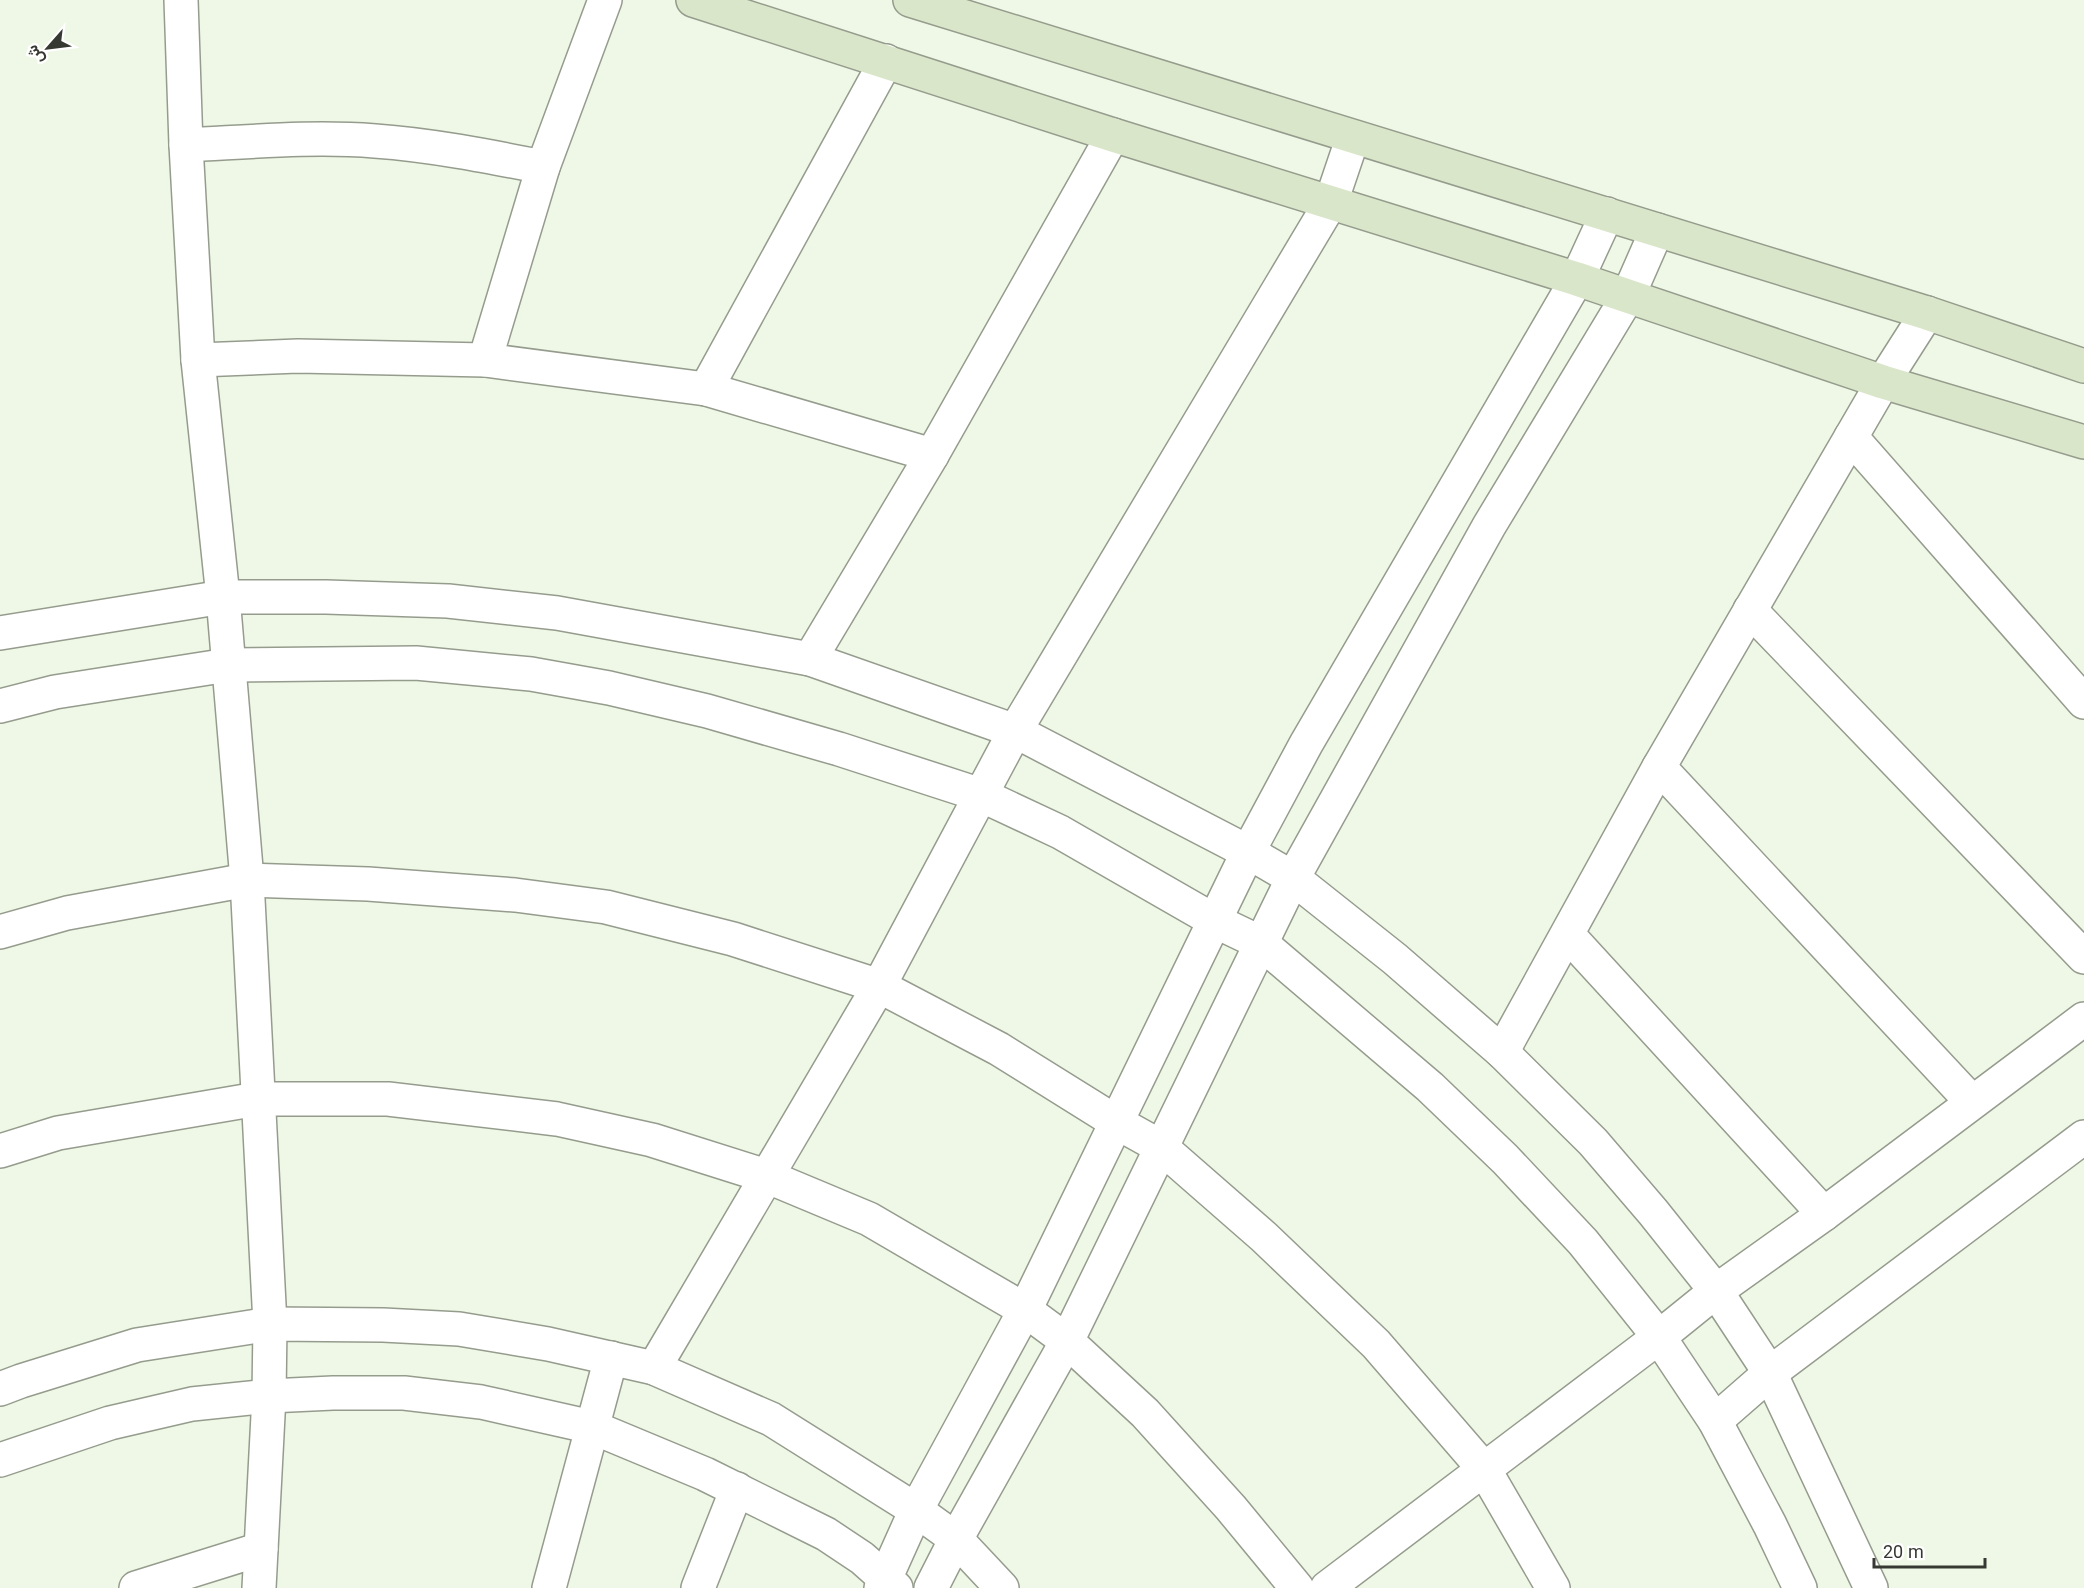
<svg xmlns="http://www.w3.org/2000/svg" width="2084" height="1588" font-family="Georgia,Vazirmatn,serif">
  <rect width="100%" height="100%" fill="#eff8e6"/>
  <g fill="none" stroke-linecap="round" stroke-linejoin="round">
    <g stroke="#959c8d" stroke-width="36">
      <g id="street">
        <polyline points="181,0 186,145 198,360 223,597 247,880 270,1324 269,1396 259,1588"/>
        <path d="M186,145c63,-3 126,-9 189,-4 56,4 112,15 168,26"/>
        <polyline points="198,360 298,356 485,360 706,389 932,455"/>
        <polyline points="485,360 543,167 605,0"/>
        <polyline points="706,389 886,61"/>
        <polyline points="1851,437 2084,702"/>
        <polyline points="1750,610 2084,957"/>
        <polyline points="0,633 223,597 326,597 448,601 557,613 810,659 1015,731 1248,852 1293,878 1395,959 1502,1052 1593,1142 1653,1212 1716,1291 1770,1373 1871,1588"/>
        <polyline points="810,659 932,455 1113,135"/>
        <polyline points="0,706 55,692 228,665 416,663 531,674 609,688 707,711 839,749 981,795 1060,832 1215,921 1261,943 1430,1087 1505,1159 1583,1242 1659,1337 1715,1421 1770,1525 1800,1588"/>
        <polyline points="1659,767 1972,1102"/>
        <polyline points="0,932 67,913 247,880 368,884 515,895 606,907 733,939 879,986 999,1049 1116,1122 1161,1147 1264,1237 1376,1344 1484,1469 1553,1588"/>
        <polyline points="1568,935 1824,1214"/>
        <polyline points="1502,1052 1659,767 1883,382 1927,313"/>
        <polyline points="0,1151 58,1133 257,1099 388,1099 557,1119 652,1140 766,1176 869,1219 1025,1310 1067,1341 1145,1413 1231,1508 1297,1588"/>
        <polyline points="654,1368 879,986 1015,731 1331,202 1353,137"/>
        <polyline points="0,1389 21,1381 137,1345 270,1324 383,1325 459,1329 548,1344 654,1368 771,1419 916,1510 956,1539 1002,1588"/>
        <polyline points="1715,1421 1770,1373 2084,1137"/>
        <polyline points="0,1460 110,1423 192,1404 269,1396 333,1393 404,1393 481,1402 592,1427 705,1474 826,1534 862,1558 896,1588"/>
        <polyline points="136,1588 261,1549"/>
        <polyline points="549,1588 611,1358"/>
        <polyline points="698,1588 737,1489"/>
        <polyline points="881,1588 916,1510 1025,1310 1248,852 1306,744 1577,279 1607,214"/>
        <polyline points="931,1588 956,1539 1067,1341 1293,878 1489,526 1628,296 1657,230"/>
        <polyline points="1327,1588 1659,1337 1716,1291 1824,1214 2084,1019"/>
      </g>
    </g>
    <g stroke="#959c8d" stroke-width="36">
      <g id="secondary">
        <polyline points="693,0 1113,135 1577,279 1883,382 2084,442"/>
        <polyline points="910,0 1927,313 2084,366"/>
      </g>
    </g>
    <use href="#street" stroke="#fff" stroke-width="33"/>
    <use href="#secondary" stroke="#dae6c9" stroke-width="33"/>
  </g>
  <g transform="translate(48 48) rotate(242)" stroke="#ffffff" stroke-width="4.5" paint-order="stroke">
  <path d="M0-4.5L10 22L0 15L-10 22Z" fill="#363932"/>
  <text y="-9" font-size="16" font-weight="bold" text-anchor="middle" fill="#363932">ش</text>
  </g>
  <path d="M1874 1558v9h111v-9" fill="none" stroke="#363932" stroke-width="3"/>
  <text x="1883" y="1558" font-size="18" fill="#363932" stroke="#ffffff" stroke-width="4.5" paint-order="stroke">20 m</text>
</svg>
